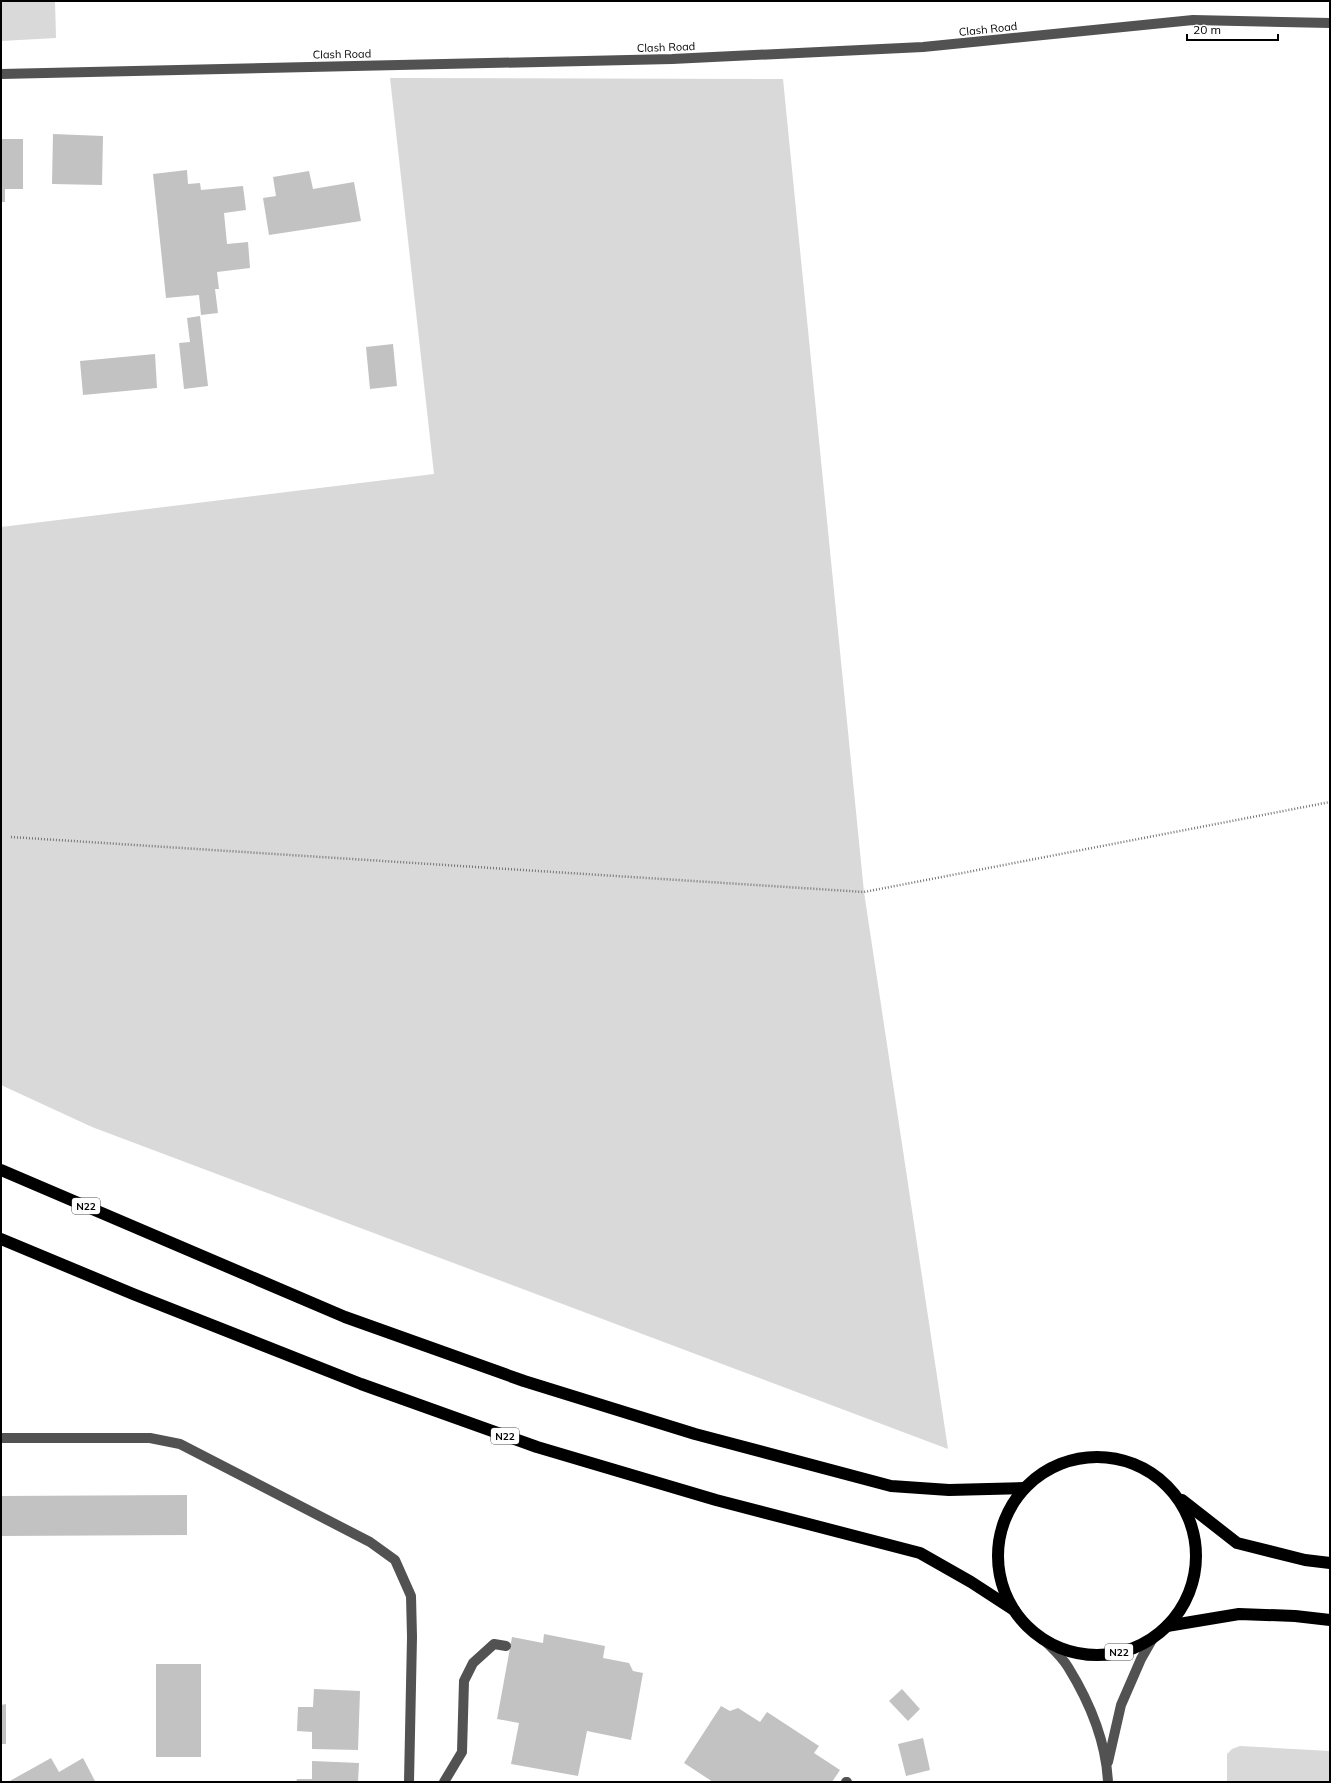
<svg xmlns="http://www.w3.org/2000/svg" width="1331" height="1783" font-family="Mulish,sans-serif">
  <rect width="100%" height="100%" fill="#fff"/>
  <g fill="#d9d9d9">
    <polygon points="1,1 55,1 56,38 1,41"/>
    <polygon points="390,78 783,79 864,892 948,1449 92,1127 1,1085 1,527 434,474"/>
    <polygon points="1240,1746 1330,1751 1330,1782 1227,1782 1227,1754 1232,1749"/>
  </g>
  <g fill="#c2c2c2">
    <polygon points="53,134 103,136 102,185 52,184"/>
    <polygon points="1,139 23,139 23,189 5,189 5,202 1,202"/>
    <polygon points="187,170 188,184 200,183 201,190 243,186 246,210 224,213 227,244 248,242 250,268 217,272 219,289 215,289 218,313 201,315 199,295 166,298 153,174"/>
    <polygon points="309,171 313,189 354,182 361,221 269,235 263,198 276,196 273,177"/>
    <polygon points="200,316 208,386 184,389 179,343 190,342 187,318"/>
    <polygon points="393,344 397,386 370,389 366,347"/>
    <polygon points="155,354 157,388 83,395 80,361"/>
    <polygon points="187,1495 187,1535 1,1536 1,1496"/>
    <polygon points="544,1634 605,1646 603,1658 629,1663 633,1671 643,1673 631,1740 587,1731 578,1776 511,1764 519,1723 497,1719 512,1637 543,1643"/>
    <rect x="156" y="1664" width="45" height="93"/>
    <polygon points="314,1689 360,1691 358,1750 312,1749 312,1732 297,1731 298,1707 313,1707"/>
    <polygon points="902,1689 920,1709 908,1721 889,1701"/>
    <polygon points="6,1704 6,1744 1,1744 1,1705"/>
    <polygon points="721,1706 730,1711 738,1708 760,1722 767,1712 819,1746 814,1753 840,1770 832,1782 713,1782 684,1763"/>
    <polygon points="923,1738 930,1770 906,1776 898,1744"/>
    <polygon points="51,1758 59,1772 83,1758 95,1781 93,1782 8,1782"/>
    <polygon points="312,1761 359,1763 358,1782 296,1782 297,1779 312,1779"/>
  </g>
  <g fill="none" stroke-linecap="round" stroke-linejoin="round">
    <polyline stroke="#747474" stroke-width="2.5" stroke-dasharray="1 2" stroke-linecap="butt" points="11,837 864,892 1330,802"/>
    <g stroke="#525252" stroke-width="10">
      <polyline points="1,74 672,59 923,47 1193,20 1330,23"/>
      <polyline points="1,1438 150,1438 180,1444 370,1542 395,1560 411,1596 412,1637 409,1782"/>
      <path d="M1045,1641c8,8 17,16 23,26 21,34 38,74 40,115"/>
      <polyline points="1108,1762 1121,1705 1141,1659 1153,1638"/>
      <polyline points="444,1782 462,1752 464,1681 473,1663 494,1644 506,1646"/>
      <polyline points="846,1782 847,1782"/>
    </g>
    <g stroke="#000" stroke-width="12">
      <polyline points="1,1170 345,1317 524,1381 695,1434 891,1486 949,1490 1024,1488"/>
      <polyline points="1,1239 133,1294 361,1384 537,1447 716,1500 920,1553 971,1582 1014,1610"/>
      <circle cx="1097" cy="1556" r="99"/>
      <polyline points="1182,1500 1237,1543 1305,1560 1330,1563"/>
      <polyline points="1167,1626 1239,1614 1295,1616 1330,1620"/>
    </g>
  </g>
  <g text-anchor="middle" dominant-baseline="central" stroke-width="3.5" stroke-linejoin="round" paint-order="stroke">
    <g fill="#fff" stroke="#4c4c4c" stroke-width="1">
      <rect x="72" y="1198" width="28" height="16" rx="3"/>
      <rect x="491" y="1428" width="28" height="16" rx="3"/>
      <rect x="1105" y="1644" width="28" height="16" rx="3"/>
    </g>
    <g font-size="10" font-weight="bold" fill="#000">
      <text x="86" y="1206">N22</text>
      <text x="505" y="1436">N22</text>
      <text x="1119" y="1652">N22</text>
    </g>
    <g font-size="11" fill="#000" stroke="#fff">
      <text transform="translate(988 29) rotate(-6)">Clash Road</text>
      <text transform="translate(666 47) rotate(-2)">Clash Road</text>
      <text transform="translate(342 54) rotate(-1)">Clash Road</text>
    </g>
  </g>
  <rect width="1331" height="1783" fill="none" stroke="#000000" stroke-width="4"/>
  <path d="M1187 34v6h91v-6" fill="none" stroke="#000000" stroke-width="2"/>
  <text x="1193" y="34" font-size="12" fill="#000000" stroke="#ffffff" stroke-width="3" paint-order="stroke">20 m</text>
</svg>
